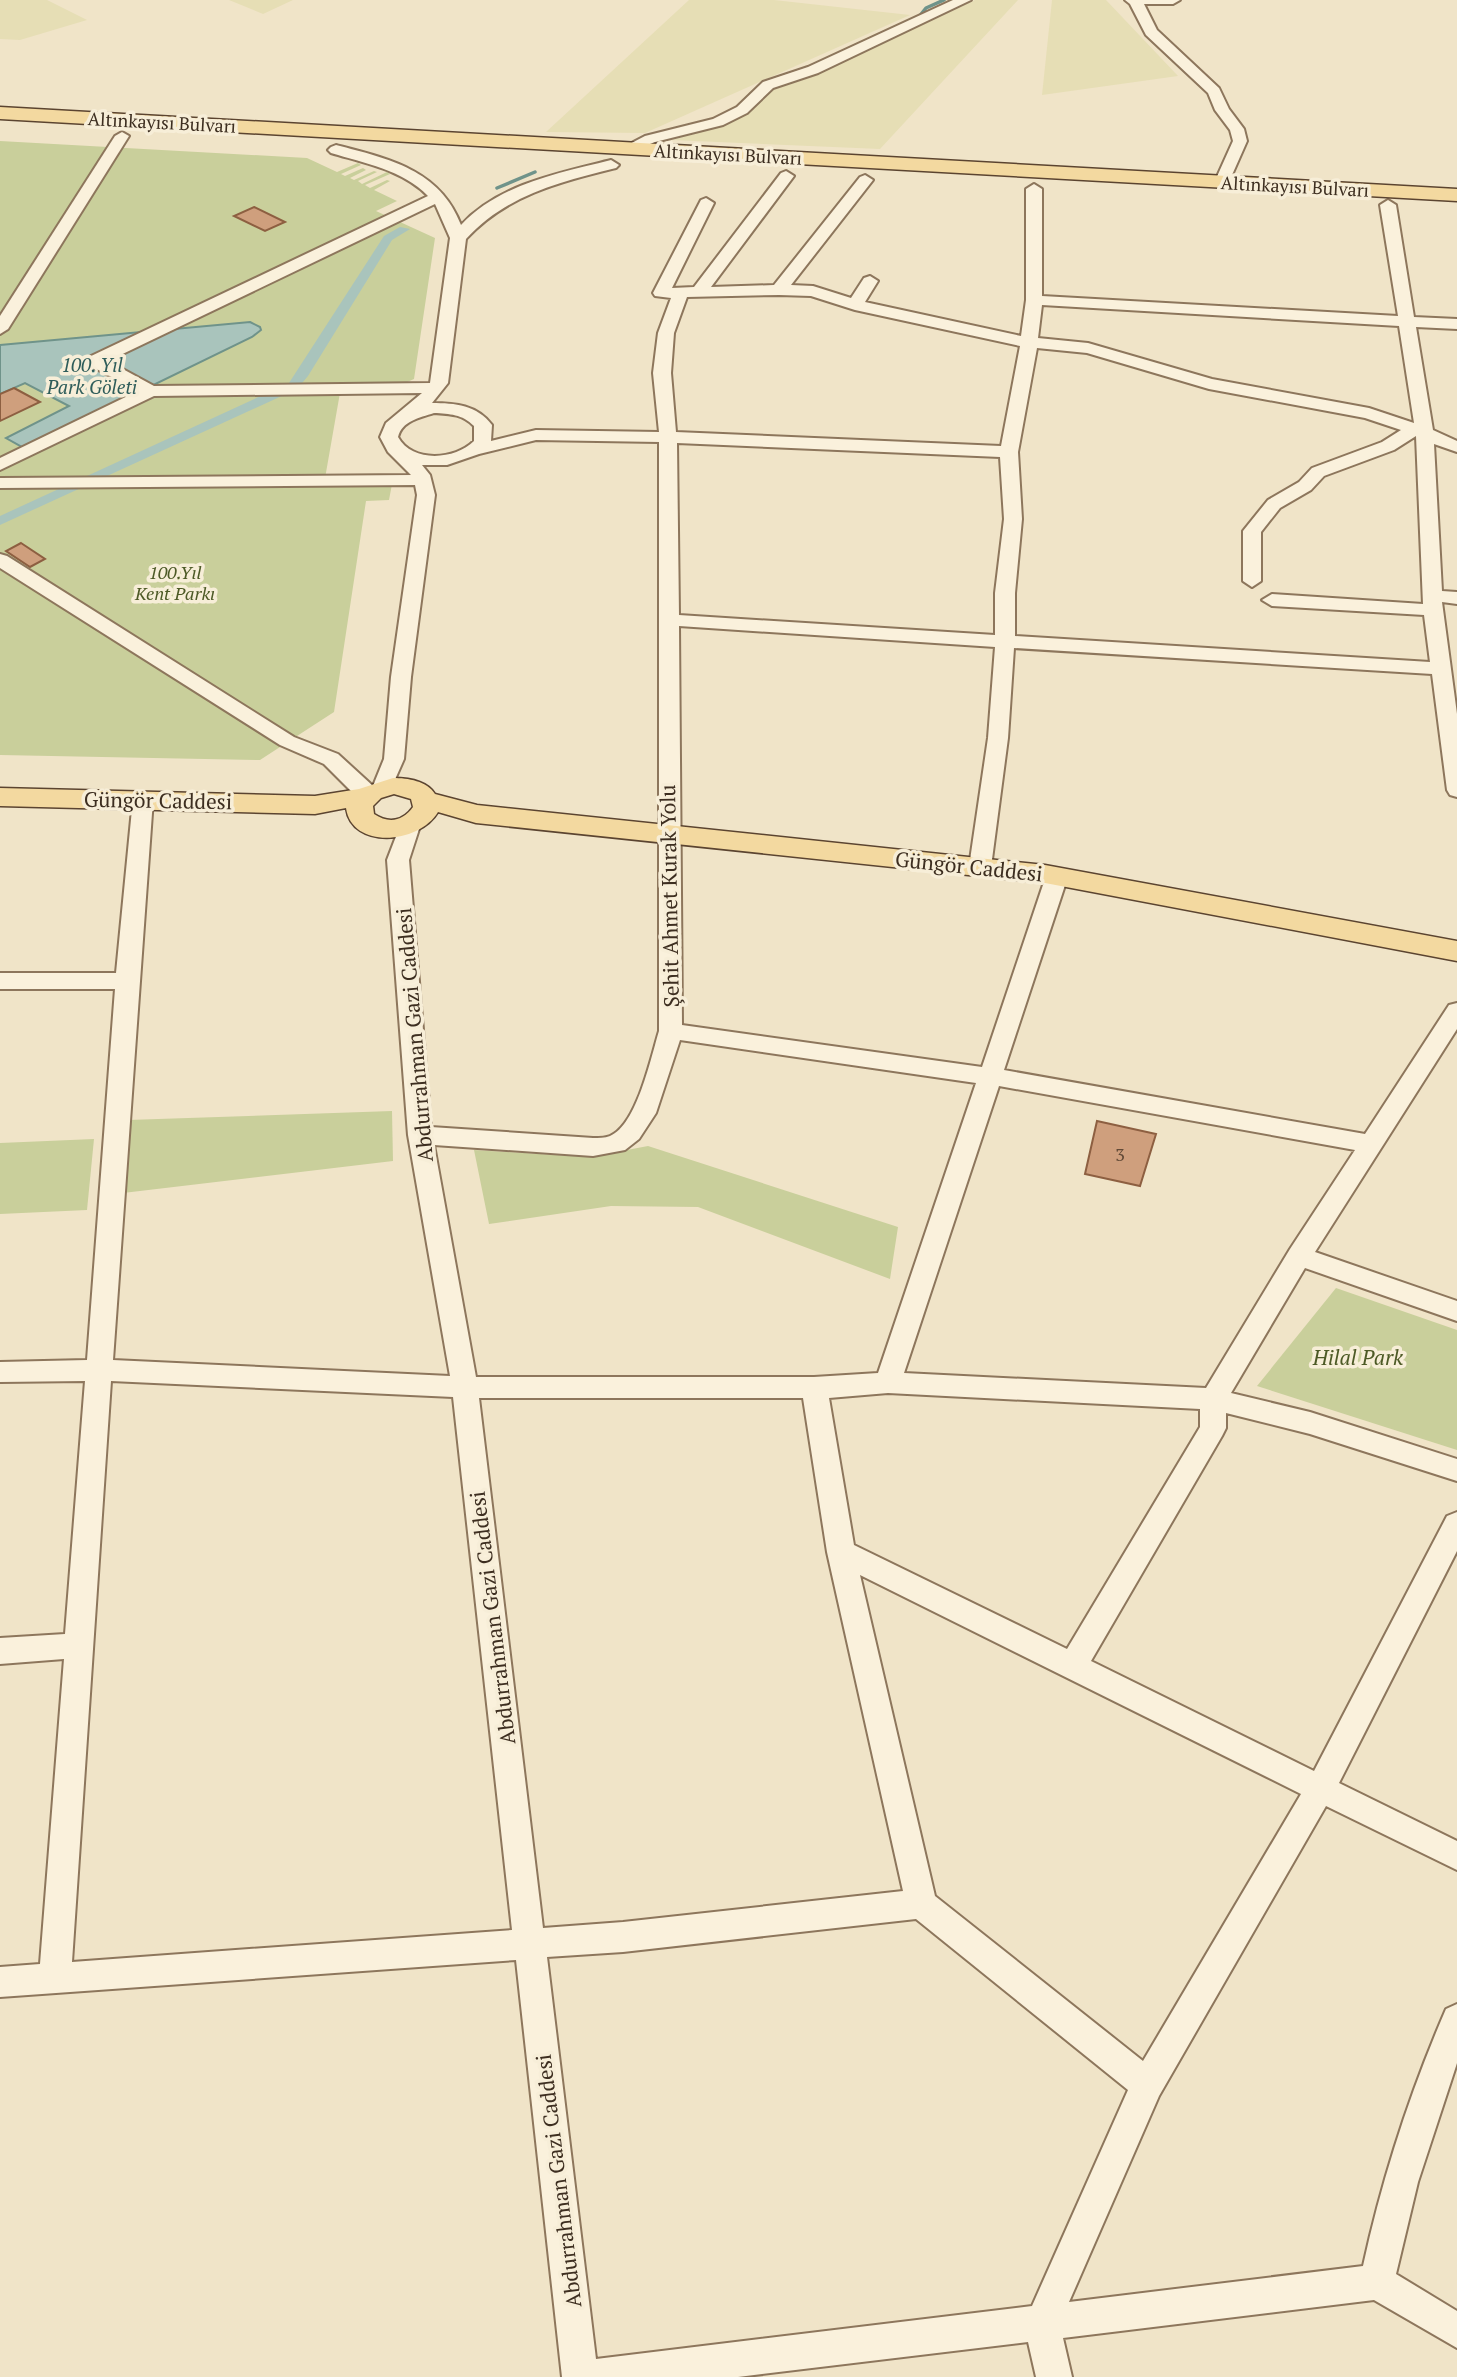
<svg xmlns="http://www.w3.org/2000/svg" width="1457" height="2377" font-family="'PT Serif',serif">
  <rect width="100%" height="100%" fill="#f0e4c8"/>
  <g fill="#e6deb5">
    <polygon points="0,0 47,0 87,20 20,40 0,39"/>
    <polygon points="229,0 293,0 263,14"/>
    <polygon points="689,0 774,0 910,15 645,133 546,132"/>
    <polygon points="975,0 1018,0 880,149 672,140 729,124 772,89 809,78"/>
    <polygon points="1052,0 1106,0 1178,76 1042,95"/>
  </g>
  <g fill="#c9cf9b">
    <polygon points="0,141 307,158 337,172 358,163 361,165 341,174 345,176 363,168 366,170 350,178 354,180 374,171 377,172 358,181 362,184 387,172 390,174 365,185 370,188 387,180 390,181 374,190 397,201 376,211 435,238 414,379 398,386 341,387 324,484 392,484 389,500 366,501 334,712 260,760 0,755"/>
    <polygon points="392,1111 393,1161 123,1193 128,1120"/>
    <polygon points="94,1139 87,1210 0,1214 0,1143"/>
    <polygon points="648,1146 898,1227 890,1279 698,1207 611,1206 489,1224 474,1150 590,1157"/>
    <polygon points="1336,1288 1457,1330 1457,1450 1257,1386"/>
  </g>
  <polygon fill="#a9c4bc" stroke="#6f938a" stroke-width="2" points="250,322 260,327 261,330 252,337 24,448 6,438 69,406 25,383 0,394 0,345"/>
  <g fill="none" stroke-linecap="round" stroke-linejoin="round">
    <g stroke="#6f938a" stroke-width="3.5">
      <polyline points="918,18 926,8 944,0"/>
      <polyline points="497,188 535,172"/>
    </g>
    <polygon fill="#a9c4bc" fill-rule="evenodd" points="400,227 410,229 392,240 308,376 297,389 0,525 0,516 289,383 384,236"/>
  </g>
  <g fill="#cf9f7d" stroke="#8d5f41" stroke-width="2">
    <polygon points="254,207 285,222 265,231 234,216"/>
    <polygon points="14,388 40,402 0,421 0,394"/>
    <polygon points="21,543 45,559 30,567 6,551"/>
    <polygon points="1097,1121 1156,1134 1140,1186 1085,1174"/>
  </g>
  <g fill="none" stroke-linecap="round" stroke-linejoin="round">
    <g stroke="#8d765c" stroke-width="4">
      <g id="minor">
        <polygon points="953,0 971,0 818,73 773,88 747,113 723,125 655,142 627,153 620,149 645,136 713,119 737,107 763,82 808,67"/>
        <polygon points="1125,0 1180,0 1173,4 1144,4 1157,30 1219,88 1229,109 1244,129 1247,141 1228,184 1223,186 1215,181 1233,141 1230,130 1215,110 1208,93 1146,35 1130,4"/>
        <polygon points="122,132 129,136 8,329 0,334 0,316 115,136"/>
        <path d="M336,145c54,14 104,25 125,80 38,-41 98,-52 150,-65l8,5 -3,3c-56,14 -110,27 -150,71l-18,144 -16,20c23,0 45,2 60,22l-1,16 45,-11 123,2 -6,-59 5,-40 13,-35 -16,-2 -2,-3 48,-93 5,-2 8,5 -42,85 22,-1 87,-114 5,-2 8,5 -83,111 63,-2 86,-108 5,-2 8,5 -82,105 22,1 38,12 13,-20 6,-2 8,5 -13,21 156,34 5,-36v-111l8,-5 8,5v107l356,20 -18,-111 8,-5 8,5 18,112 43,2v10l-41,-2 17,103 24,11v11l-23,-8 8,147 15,1v12l-15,-2 15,112v83l-7,-2 -3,-5 -15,-116 -418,-26 -6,90 -17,129 -3,5h-16l-3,-5 19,-129 7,-91 -316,-21 3,399 300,42 64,-191 3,-5h16l3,5 -64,194 361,64 84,-129 8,-2v26l-142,223 142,49v20l-152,-53 -74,125 79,19 147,47v22l-147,-47 -84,-21v15l-4,8 -131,225 223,110 133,-255 10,-4v39l-118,232 118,58v29l-131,-64 -167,290 -90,206 294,-36c19,-87 47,-174 83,-257l11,-5v59l-39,119 -22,92 61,37v37l-83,-48 -311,38 9,39h-36l-8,-35 -290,35h-176l-46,-417 -516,37v-30l40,-3 24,-305 -64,5v-26l65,-4 20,-253 -85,1v-20l87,-2 28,-371h-115v-16h116l17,-174 3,-5h14l3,5 -40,561 337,16 -42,-241 -21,-275 15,-39h14l4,5 -11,34 22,267 162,11c5,0 12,0 17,-2 27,-11 41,-79 49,-105v-589l-123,-2 -57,14 -32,11h-25l8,10 5,20 -24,182 -7,82 -15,34 -19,7 -18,-8 -28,-28 -44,-19 -280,-177v-14l7,2 287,181 44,17 35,32 11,-27 7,-82 26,-182 -2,-10 -415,3v-10l411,-3 -23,-23 -8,-15 6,-14 36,-30 -268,3 -154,74v-12l138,-67 -49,-26 -2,-4 2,-4 339,-161c-25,-26 -64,-33 -97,-43l-3,-3 3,-3zM435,204l15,34 -20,145 -276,3 -46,-25zM779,295l32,1 44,14 165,36 -19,100 -325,-14 -5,-59 3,-40 13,-36zM1042,305l357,21 15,97 -45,-15 -157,-29 -124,-36 -50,-5zM1037,348l50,5 122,36 156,29 36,12 -19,12 -70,26 -13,14 -31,18 -25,31v50l9,6 9,-6v-49l19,-24 31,-18 13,-14 70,-26 22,-14 7,168 -151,-10 -10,6 10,6 152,9 6,47 -415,-26v-43l7,-74 -4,-67zM434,413c16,1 28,1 40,13v15c-19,19 -62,22 -76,-4 4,-16 21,-19 36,-24zM677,443l323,14 4,62 -9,74v42l-316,-20zM680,1040l296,43 -98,290 -64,4h-338l-42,-232 159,11 32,-6 14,-11 17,-26zM999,1086l356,64 -65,99 -84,139 -302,-15zM111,1381l342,16 59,533 -440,32zM888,1393l312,16v18l-133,222 -213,-104 -25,-147zM479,1398h324l24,154 76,339 -280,31 -80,6zM860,1575l441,219 -158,267 -208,-165zM916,1919l212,171 -96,216 -436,53 -49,-402 76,-5z"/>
      </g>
    </g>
    <g stroke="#5b4430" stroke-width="3">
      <g id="major">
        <polygon points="0,107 1457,189 1457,201 0,119"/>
        <path d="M393,778c15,0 34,3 42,16l42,11 568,60 412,76v20l-412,-78 -569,-60 -38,-11c-19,32 -86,38 -92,-4l-31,6 -315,-8v-18l315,8 44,-7zM394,794l17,5 2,8c-10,14 -24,17 -39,7l-1,-8 8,-8z"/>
      </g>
    </g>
    <use href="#minor" fill="#faf1dc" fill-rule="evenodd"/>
    <use href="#major" fill="#f3d9a0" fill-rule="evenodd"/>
  </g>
  <g text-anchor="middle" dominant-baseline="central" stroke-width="7" stroke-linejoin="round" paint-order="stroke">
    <g font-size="18" fill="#3d2e20" stroke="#f7eed8">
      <text transform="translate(162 122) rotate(3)">Altınkayısı Bulvarı</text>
      <text transform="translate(728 154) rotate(3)">Altınkayısı Bulvarı</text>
      <text transform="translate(1295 186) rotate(3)">Altınkayısı Bulvarı</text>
    </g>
    <g font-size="18" font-style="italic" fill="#4d5a26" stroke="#f7eed8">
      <text x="175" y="572">100.Yıl<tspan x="175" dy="21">Kent Parkı</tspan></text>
    </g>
    <g font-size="18" fill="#624a37">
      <text x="1120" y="1154">3</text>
    </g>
    <g font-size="19" font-style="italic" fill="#2f5d5a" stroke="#f7eed8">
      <text x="92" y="364">100. Yıl<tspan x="92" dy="22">Park Göleti</tspan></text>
    </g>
    <g font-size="21" fill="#3d2e20" stroke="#f7eed8">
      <text transform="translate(158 800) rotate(1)">Güngör Caddesi</text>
      <text transform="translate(969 866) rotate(6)">Güngör Caddesi</text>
      <text transform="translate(669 896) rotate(-91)">Şehit Ahmet Kurak Yolu</text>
      <text transform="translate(414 1035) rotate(-95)">Abdurrahman Gazi Caddesi</text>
      <text transform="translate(492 1618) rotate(-97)">Abdurrahman Gazi Caddesi</text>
      <text transform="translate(558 2181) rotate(-97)">Abdurrahman Gazi Caddesi</text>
    </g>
    <g font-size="21" font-style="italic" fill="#4d5a26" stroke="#f7eed8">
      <text x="1358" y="1357">Hilal Park</text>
    </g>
  </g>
</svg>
